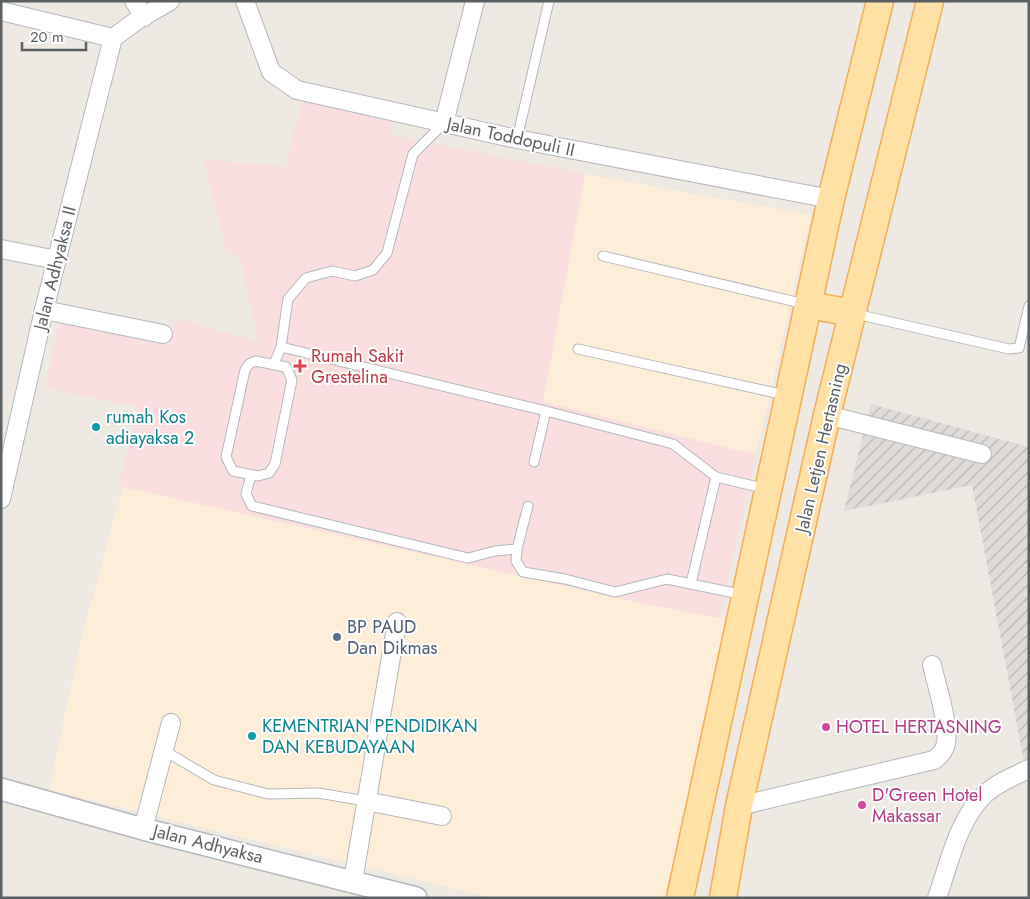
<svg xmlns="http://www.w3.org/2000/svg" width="1030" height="899" font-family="Jost,sans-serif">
  <defs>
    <pattern id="industrial-furrows" width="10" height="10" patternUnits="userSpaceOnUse" patternTransform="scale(1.25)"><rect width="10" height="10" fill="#dfdbd7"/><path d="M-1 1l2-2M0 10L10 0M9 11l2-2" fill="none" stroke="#b8b5b2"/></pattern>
  </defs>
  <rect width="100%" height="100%" fill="#eee9e2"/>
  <g fill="#feeed7">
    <polygon points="585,174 811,215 756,455 543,402"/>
    <polygon points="123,486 631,601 729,619 665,898 492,898 49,790 81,640"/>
  </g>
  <polygon fill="url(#industrial-furrows)" points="871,404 1029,447 1029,772 1026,773 972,485 844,511"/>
  <polygon fill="#fbdee0" points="303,98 393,121 391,135 585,174 543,402 756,455 719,618 631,601 119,486 138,407 45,388 59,322 169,344 175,318 259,342 239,255 227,255 203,159 285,167"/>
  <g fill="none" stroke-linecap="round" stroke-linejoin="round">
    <g stroke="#b3b7ba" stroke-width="11">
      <g id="service">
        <polyline points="517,139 549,1"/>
        <polyline points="603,256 805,304"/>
        <polyline points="856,314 1009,349 1019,348 1029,306"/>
        <polyline points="281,347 546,411"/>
        <polyline points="578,349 785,395"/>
        <polygon points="255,361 286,367 292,380 275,464 269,473 258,476 233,471 226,457 245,370 249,364"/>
        <polyline points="274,364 281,347 288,299 306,278 332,271 355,276 373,270 387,253 413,154 444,123"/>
        <polyline points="534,462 546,411 673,444 716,477 767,489"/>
        <polyline points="251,475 246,494 252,506 468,558 495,551 517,549 528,506"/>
        <polyline points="517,549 516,561 523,572 565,579 615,592 667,579 744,595"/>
        <polyline points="691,583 716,477"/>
        <polyline points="163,750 214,780 268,794 318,793 366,801"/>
      </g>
    </g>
    <g stroke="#b3b7ba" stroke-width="20">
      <g id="minor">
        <polyline points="134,1 144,17"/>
        <polyline points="245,1 271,72 297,90 517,139 831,199"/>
        <polyline points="1,11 113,38"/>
        <polyline points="113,38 139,19 170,1"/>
        <polyline points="444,123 475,1"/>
        <polyline points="1,249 57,260"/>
        <polyline points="44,310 163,334"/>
        <polyline points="827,415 982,454"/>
        <polyline points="1,499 44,310 113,38"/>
        <polyline points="366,801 442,816"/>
        <path d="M739,806l195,-46c4,-3 8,-6 10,-11 9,-16 -8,-65 -12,-84"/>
        <polyline points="143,829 171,723"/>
        <polyline points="353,881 397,622"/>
        <path d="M937,898c12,-34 21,-79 48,-104 12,-11 29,-18 44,-25"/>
      </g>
    </g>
    <g stroke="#b3b7ba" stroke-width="24">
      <polyline id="tertiary" points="1,789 143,829 416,898"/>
    </g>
    <g stroke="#f4ab55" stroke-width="29">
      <g id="primary">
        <polyline points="808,305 853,313"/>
        <polyline points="680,898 831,199 880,1"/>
        <polyline points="723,898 739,806 827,415 930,1"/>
      </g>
    </g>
    <use href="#service" stroke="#fff" stroke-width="9"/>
    <use href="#minor" stroke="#fff" stroke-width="18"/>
    <use href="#tertiary" stroke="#fff" stroke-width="21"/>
    <use href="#primary" stroke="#ffe1a6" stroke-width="26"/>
  </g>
  <path fill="#e0444e" stroke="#fff" stroke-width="2" d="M297.5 358.5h5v5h5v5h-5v5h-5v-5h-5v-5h5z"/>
  <g fill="#0f9aa8" stroke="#fff" stroke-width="2">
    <circle cx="96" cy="427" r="5"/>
    <circle cx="252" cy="736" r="5"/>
  </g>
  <circle fill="#5c6f8a" stroke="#fff" stroke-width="2" cx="337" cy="637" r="5"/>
  <g fill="#d1479c" stroke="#fff" stroke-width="2">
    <circle cx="826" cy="727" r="5"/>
    <circle cx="862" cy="805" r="5"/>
  </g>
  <g text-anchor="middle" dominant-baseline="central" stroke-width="4" stroke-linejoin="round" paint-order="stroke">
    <g font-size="18" fill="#5b6063" stroke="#fff">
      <text transform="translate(511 137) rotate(12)">Jalan Toddopuli II</text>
      <text transform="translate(55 268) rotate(-76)">Jalan Adhyaksa II</text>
      <text transform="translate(821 448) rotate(-77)">Jalan Letjen Hertasning</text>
      <text transform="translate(208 844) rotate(14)">Jalan Adhyaksa</text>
    </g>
    <g font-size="18" fill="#be3a42" stroke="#fff" text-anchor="start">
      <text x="311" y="356">Rumah Sakit<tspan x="311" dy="21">Grestelina</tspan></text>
    </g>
    <g font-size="18" fill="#0d838f" stroke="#fff" text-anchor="start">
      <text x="106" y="417">rumah Kos<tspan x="106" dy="21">adiayaksa 2</tspan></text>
      <text x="262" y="726">KEMENTRIAN PENDIDIKAN<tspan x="262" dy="21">DAN KEBUDAYAAN</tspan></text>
    </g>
    <g font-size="18" fill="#4e5e75" stroke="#fff" text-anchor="start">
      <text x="347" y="627">BP PAUD<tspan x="347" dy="21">Dan Dikmas</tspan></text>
    </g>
    <g font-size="18" fill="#b23c85" stroke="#fff" text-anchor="start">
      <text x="836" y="727">HOTEL HERTASNING</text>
      <text x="872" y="795">D'Green Hotel<tspan x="872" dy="21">Makassar</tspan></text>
    </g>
  </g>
  <rect width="1030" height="899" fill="none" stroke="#5b6063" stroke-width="5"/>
  <path d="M22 42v8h64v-8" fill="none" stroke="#5b6063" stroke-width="2.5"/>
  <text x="30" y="42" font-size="15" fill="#5b6063" stroke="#ffffff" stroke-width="4" paint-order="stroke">20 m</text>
</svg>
